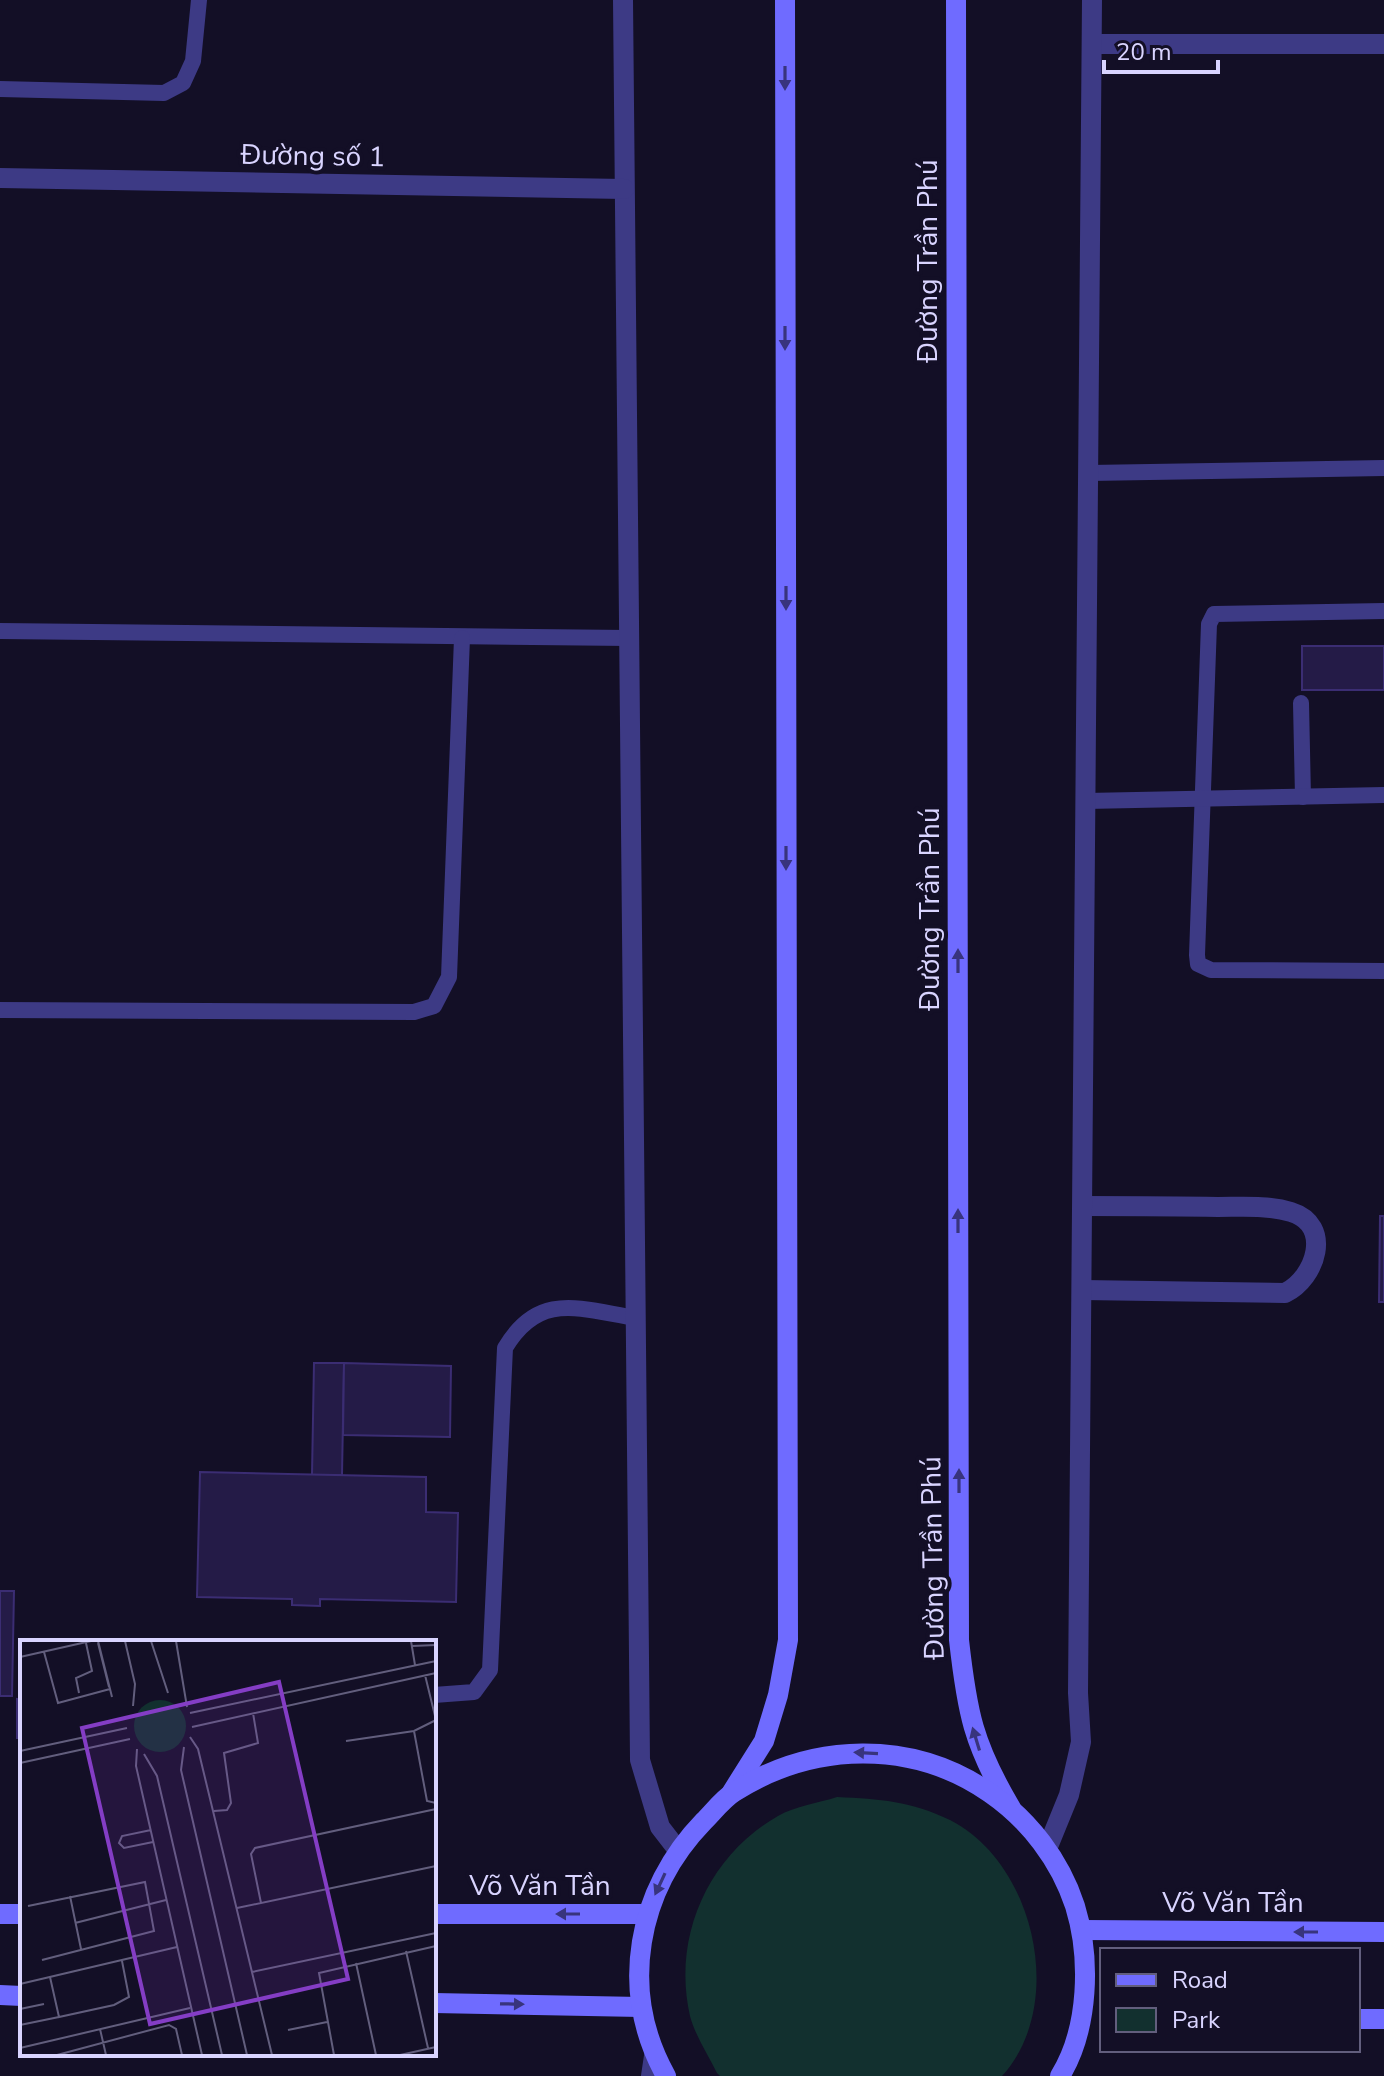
<svg xmlns="http://www.w3.org/2000/svg" width="1384" height="2076" font-family="'Nunito Sans',sans-serif">
  <rect width="100%" height="100%" fill="#130f26"/>
  <path fill="#12302f" d="M837,1797c43,2 74,4 113,23 85,43 117,185 52,256h-282l-3,-3c-9,-18 -22,-38 -27,-57 -18,-79 18,-160 88,-200 17,-10 41,-13 59,-19z"/>
  <g fill="#241b47" stroke="#3b2d73" stroke-width="2">
    <rect x="1302" y="646" width="82" height="44"/>
    <polygon points="1380,1216 1384,1216 1384,1302 1379,1302"/>
    <polygon points="314,1363 344,1363 342,1475 312,1475"/>
    <polygon points="344,1363 451,1366 450,1437 343,1435"/>
    <polygon points="200,1472 426,1477 426,1512 458,1513 456,1602 320,1599 320,1606 292,1605 292,1599 197,1597"/>
    <polygon points="0,1591 14,1591 12,1696 0,1696"/>
    <polygon points="17,1699 22,1700 22,1738 17,1738"/>
  </g>
  <g fill="none" stroke-linecap="round" stroke-linejoin="round">
    <g stroke="#3d3a85" stroke-width="16">
      <polyline points="0,89 164,93 183,83 193,61 199,0"/>
      <polyline points="1089,473 1384,468"/>
      <polyline points="1384,611 1214,614 1209,624 1197,955 1198,964 1211,970 1384,971"/>
      <polyline points="0,631 629,638"/>
      <polyline points="1301,703 1303,797"/>
      <polyline points="1086,801 1384,795"/>
      <polyline points="0,1010 414,1012 434,1006 449,977 462,638"/>
      <path d="M434,1695l40,-3 16,-22 15,-322c34,-57 74,-39 131,-30"/>
    </g>
    <g stroke="#3d3a85" stroke-width="20">
      <polyline points="623,0 640,1760 660,1827 677,1849"/>
      <polyline points="1093,44 1384,44"/>
      <polyline points="0,178 624,189"/>
      <path d="M1082,1290l203,3c31,-15 48,-68 6,-81 -23,-7 -49,-5 -73,-5 -45,-1 -90,-1 -135,-1"/>
      <polyline points="1047,1849 1069,1795 1081,1742 1078,1693 1092,0"/>
      <polyline points="651,2076 654,2056"/>
    </g>
    <g stroke="#6f6bff" stroke-width="20">
      <path d="M956,0l3,1640c8,72 14,104 52,168"/>
      <polyline points="732,1792 764,1741 778,1695 788,1640 785,0"/>
      <polyline points="0,1914 22,1914"/>
      <polyline points="434,1914 646,1914"/>
      <polyline points="1082,1930 1384,1932"/>
      <polyline points="0,1995 22,1996"/>
      <polyline points="434,2003 641,2007"/>
      <polyline points="1358,2019 1384,2019"/>
      <path d="M666,2076c-48,-86 -29,-186 38,-255 9,-9 19,-22 30,-29 79,-50 178,-53 256,1 39,27 70,67 85,113 16,52 14,123 -15,170"/>
    </g>
  </g>
  <defs><path id="oneway-solid" d="M-6-.8H1V-3.2L6.5 0L1 3.2V.8H-6Z" transform="scale(2)"/></defs>
  <g fill="#38347d">
    <use href="#oneway-solid" transform="translate(785 78) rotate(90)"/>
    <use href="#oneway-solid" transform="translate(785 338) rotate(90)"/>
    <use href="#oneway-solid" transform="translate(786 598) rotate(90)"/>
    <use href="#oneway-solid" transform="translate(786 858) rotate(90)"/>
    <use href="#oneway-solid" transform="translate(958 961) rotate(-90)"/>
    <use href="#oneway-solid" transform="translate(958 1221) rotate(-90)"/>
    <use href="#oneway-solid" transform="translate(959 1481) rotate(-90)"/>
    <use href="#oneway-solid" transform="translate(976 1739) rotate(-107)"/>
    <use href="#oneway-solid" transform="translate(866 1753) rotate(-177)"/>
    <use href="#oneway-solid" transform="translate(660 1884) rotate(115)"/>
    <use href="#oneway-solid" transform="translate(568 1914) rotate(-180)"/>
    <use href="#oneway-solid" transform="translate(1306 1932) rotate(-180)"/>
    <use href="#oneway-solid" transform="translate(512 2004) rotate(1)"/>
  </g>
  <g text-anchor="middle" dominant-baseline="central" stroke-width="8" stroke-linejoin="round" paint-order="stroke">
    <g font-size="28" fill="#d9d4ff" stroke="#130f26">
      <text transform="translate(313 156) rotate(1)">Đường số 1</text>
      <text transform="translate(928 261) rotate(-90)">Đường Trần Phú</text>
      <text transform="translate(930 909) rotate(-90)">Đường Trần Phú</text>
      <text transform="translate(933 1558) rotate(-91)">Đường Trần Phú</text>
      <text x="540" y="1886">Võ Văn Tần</text>
      <text x="1233" y="1903">Võ Văn Tần</text>
    </g>
  </g>
  <g transform="translate(20 1640)">
    <rect width="416" height="416" fill="#130f26"/>
    <path d="M114 86a26 26 0 1 1 52 0a26 26 0 1 1-52 0Z" fill="#12302f"/>
    <path fill="none" stroke="#625e7d" stroke-width="2" d="M78,1l14,56M105,1l10,43 -2,22M131,1l17,52M156,1l11,66M391,1l4,24M78,3l11,44M392,6l24,-1M24,12l14,51 52,-14M0,17l71,-16M405,35l11,45M59,53l-3,-15 16,-7 -6,-28M170,73l246,-52M172,87l244,-54M394,91l13,70 9,2M170,97l8,12 74,306M326,101l68,-10 22,-11M164,107l-3,23 66,285M117,109l-1,17 66,289M0,111l107,-23M124,114l13,22 65,279M0,123l110,-24M194,171l13,-1 4,-7 -7,-50 34,-10 -5,-30M131,190l-29,6 -3,7 5,5 29,-6M50,256l11,53M241,263l-10,-49 4,-6 181,-39M8,266l117,-24 9,49 -112,29M217,268l199,-42M55,283l91,-23M386,311l22,97M336,323l20,92M232,332l184,-39M30,337l9,40 55,-12 15,-8 -7,-36M0,344l157,-37M0,369l24,-5M0,385l39,-8M80,389l6,26M268,390l39,-8M0,408l170,-40M37,415l112,-30 7,4 6,26M314,415l-15,-82 117,-27M380,415l36,-8"/>
    <path fill="#843dc5" fill-opacity="0.15" stroke="#843dc5" stroke-width="4" d="M259,42l69,297 -198,45 -68,-296z"/>
    <rect width="416" height="416" fill="none" stroke="#d9d4ff" stroke-width="4"/>
  </g>
  <rect x="1100" y="1948" width="260" height="104" fill="#130f26" stroke="#625e7d" stroke-width="2"/>
  <rect x="1116" y="1974" width="40" height="12" fill="#6f6bff" stroke="#625e7d" stroke-width="2"/>
  <text x="1172" y="1988" font-size="24" fill="#d9d4ff">Road</text>
  <rect x="1116" y="2008" width="40" height="24" fill="#12302f" stroke="#625e7d" stroke-width="2"/>
  <text x="1172" y="2028" font-size="24" fill="#d9d4ff">Park</text>
  <path d="M1104 60v12h114v-12" fill="none" stroke="#d9d4ff" stroke-width="4"/>
  <text x="1116" y="60" font-size="24" fill="#d9d4ff" stroke="#130f26" stroke-width="6" paint-order="stroke">20 m</text>
</svg>
